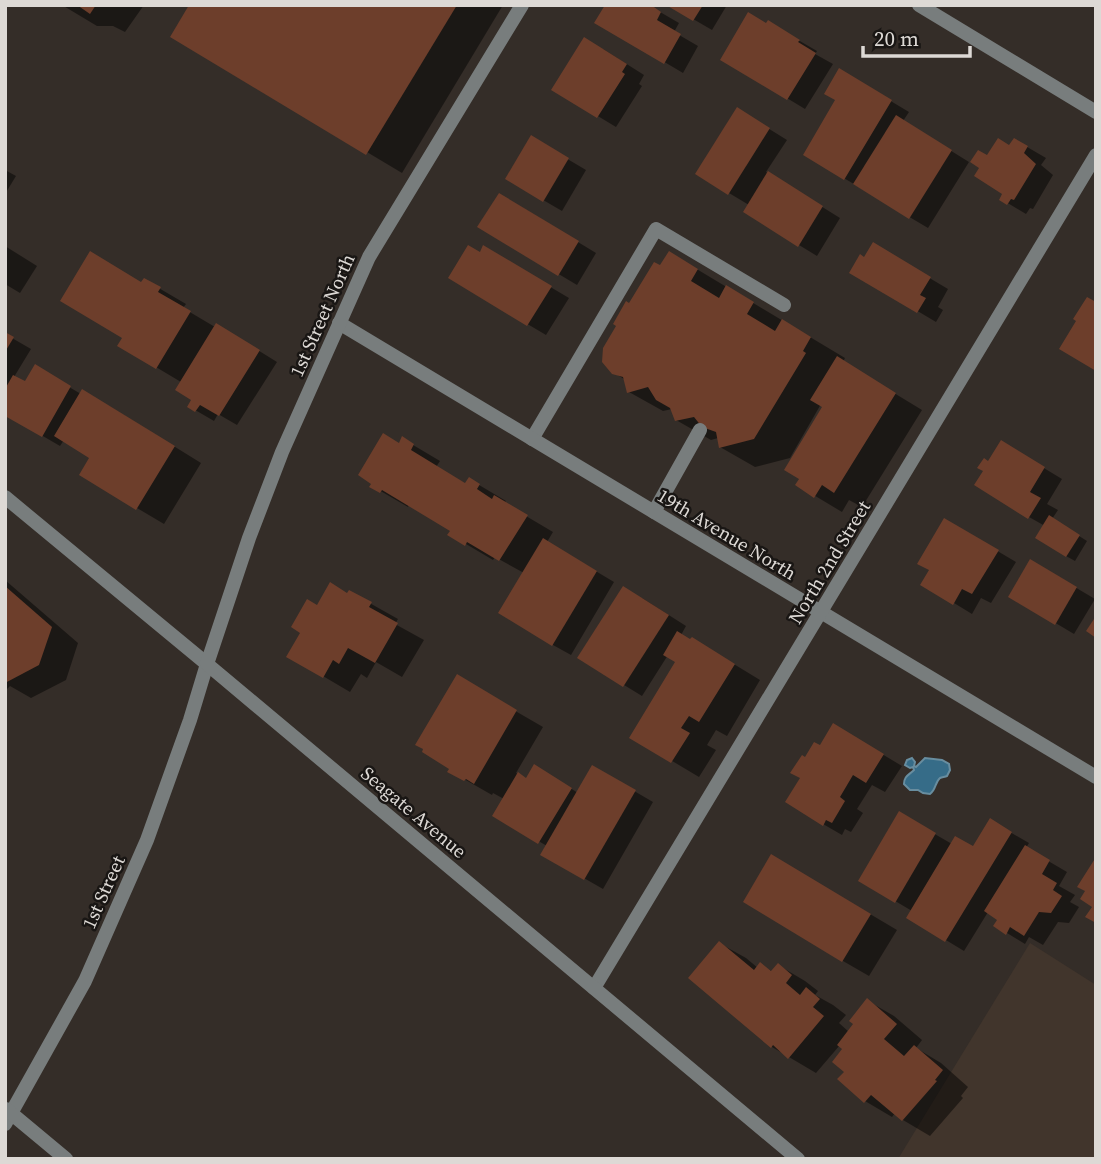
<svg xmlns="http://www.w3.org/2000/svg" width="1101" height="1164" font-family="'Source Serif 4',serif">
  <rect width="100%" height="100%" fill="#342d28"/>
  <polygon fill="#41352c" points="1030,943 1096,985 1096,1159 898,1159"/>
  <path fill="#366c88" stroke="#688d9f" stroke-width="2" d="M912,758l3,4 -1,4 2,1 9,-9 17,2 7,4 1,6 -3,6c-2,1 -5,1 -7,2 -5,4 -4,12 -10,16l-7,-1 -5,-3h-8l-6,-6c0,-8 5,-9 10,-14l-1,-3 -3,1 -5,-3 2,-5z"/>
  <g fill="#0007">
    <polygon points="62,5 144,5 125,32 113,26 97,26"/>
    <polygon points="191,5 503,5 402,173 173,36"/>
    <polygon points="648,5 679,23 674,32 698,46 683,73 597,22"/>
    <polygon points="669,5 727,5 712,30"/>
    <polygon points="767,25 786,33 817,51 815,54 833,64 805,109 722,59"/>
    <polygon points="603,49 644,75 639,84 642,86 616,127 553,89"/>
    <polygon points="839,70 909,112 903,121 969,162 928,228 805,155 838,100"/>
    <polygon points="755,120 787,140 766,172 840,218 817,256 799,245 749,205 729,193"/>
    <polygon points="532,138 586,170 562,211 507,179"/>
    <polygon points="1015,140 1046,158 1041,165 1053,175 1033,209 1030,208 1026,214 1001,199 1004,193 987,157 1010,147"/>
    <polygon points="5,170 16,176 5,194"/>
    <polygon points="517,205 596,253 577,285 480,227"/>
    <polygon points="874,245 948,289 938,307 943,310 936,322 852,272 865,259"/>
    <polygon points="5,246 37,266 20,293 5,284"/>
    <polygon points="484,248 569,298 546,335 450,278 480,254"/>
    <polygon points="670,253 845,358 843,362 922,410 862,507 849,500 842,512 797,485 825,406 821,404 790,458 755,467 720,447 718,438 711,440 676,420 672,409 663,411 629,392 624,379 613,372 630,306 661,268"/>
    <polygon points="145,280 186,304 183,308 215,327 235,336 277,362 237,425 218,414 214,421 190,407 193,400 181,382 119,345 124,337"/>
    <polygon points="5,334 31,349 14,377 25,384 35,367 81,394 109,406 201,463 164,524 137,508 91,457 64,440 60,446 5,414"/>
    <polygon points="403,439 440,461 436,467 466,484 469,479 506,501 504,503 553,532 547,542 614,582 571,655 553,645 524,573 495,557 493,560 466,544 452,530 409,504 408,507 372,486"/>
    <polygon points="1019,453 1062,479 1047,504 1058,510 1052,519 1087,541 1075,561 1066,556 1045,526 1029,517 989,463"/>
    <polygon points="945,520 1016,562 991,603 981,598 972,614 923,584 931,570"/>
    <polygon points="1031,561 1095,599 1074,634 1010,596"/>
    <polygon points="5,580 78,643 66,680 31,698 10,686 5,691"/>
    <polygon points="350,592 398,619 395,624 424,640 402,677 376,662 367,678 361,674 350,692 289,656 317,607 348,595"/>
    <polygon points="642,598 686,626 681,635 719,655 760,680 727,736 716,730 707,745 716,750 699,777 632,737 678,661 668,655 642,696 580,658"/>
    <polygon points="457,677 543,727 516,773 527,779 553,777 578,793 593,767 653,802 603,889 542,854 547,846 494,815 504,799 493,793 492,795 450,771"/>
    <polygon points="852,736 902,766 885,792 872,785 857,809 863,813 851,832 845,829 842,835 823,824 802,778 806,759 820,748"/>
    <polygon points="900,814 952,844 974,848 991,821 1029,843 1026,848 1067,872 1059,886 1075,895 1070,902 1079,907 1069,923 1058,922 1043,945 1029,937 1025,944 1007,933 995,926 999,919 988,912 964,951 908,917 912,911 860,880"/>
    <polygon points="772,856 897,930 869,976 843,961"/>
    <polygon points="719,943 746,958 758,968 761,965 773,972 778,965 805,981 818,991 815,995 833,1005 846,1015 839,1023 849,1032 868,1001 894,1016 922,1040 916,1048 941,1063 968,1087 961,1096 963,1098 930,1136 903,1120 895,1113 892,1117 865,1101 846,1072 845,1049 840,1045 816,1073 772,1047 690,978"/>
  </g>
  <g fill="#6d3e2b">
    <polygon points="77,5 96,5 90,14"/>
    <polygon points="189,5 457,5 366,155 170,37"/>
    <polygon points="605,5 651,5 661,12 657,20 681,34 664,64 594,23"/>
    <polygon points="666,5 703,5 693,21"/>
    <polygon points="748,12 766,23 768,20 800,40 798,42 816,53 787,100 720,60"/>
    <polygon points="584,37 627,64 622,72 625,74 597,118 551,90"/>
    <polygon points="839,68 892,100 844,180 803,155 835,100 824,94"/>
    <polygon points="737,107 770,128 728,195 695,174"/>
    <polygon points="896,115 952,150 909,219 853,184"/>
    <polygon points="531,135 569,158 543,202 505,179"/>
    <polygon points="998,138 1009,145 1014,138 1028,146 1024,153 1036,164 1014,200 1011,199 1007,205 999,200 1002,194 974,176 979,168 970,162 978,150 987,155"/>
    <polygon points="768,171 823,206 798,247 743,212"/>
    <polygon points="499,193 579,241 558,276 477,227"/>
    <polygon points="873,242 931,277 920,295 926,298 917,313 849,273 860,254 864,257"/>
    <polygon points="468,245 480,252 483,245 552,286 527,326 448,278"/>
    <polygon points="90,251 141,282 144,278 161,287 158,292 191,311 156,369 117,346 122,338 60,301"/>
    <polygon points="669,251 698,269 691,281 719,298 726,285 754,302 747,314 775,331 782,319 811,337 803,351 806,353 754,439 719,448 716,432 702,427 694,417 675,421 670,408 656,400 648,387 627,393 623,377 612,374 602,362 603,348 616,326 613,324 626,301 629,303 654,262 660,265"/>
    <polygon points="1087,297 1096,302 1096,371 1059,349 1076,321 1073,319"/>
    <polygon points="216,323 260,350 219,416 200,405 195,412 187,407 191,400 175,390"/>
    <polygon points="5,332 14,337 5,352"/>
    <polygon points="837,356 896,393 834,493 822,485 814,498 795,485 799,479 784,470 822,407 810,400"/>
    <polygon points="35,364 71,386 42,437 5,416 5,389 13,375 25,381"/>
    <polygon points="82,389 175,446 136,510 79,475 89,458 54,436"/>
    <polygon points="383,433 399,443 402,436 414,444 411,450 465,483 469,477 480,484 477,489 492,499 494,495 528,515 499,561 467,542 465,546 447,535 450,531 382,490 380,493 369,487 371,484 358,475"/>
    <polygon points="1001,440 1045,467 1030,492 1041,498 1028,519 974,485 983,471 977,468 984,458 988,461"/>
    <polygon points="1049,515 1080,535 1066,557 1035,538"/>
    <polygon points="944,518 999,550 972,594 962,589 953,605 920,585 929,570 917,564"/>
    <polygon points="543,538 597,571 552,646 498,613"/>
    <polygon points="1030,559 1077,587 1055,625 1008,597"/>
    <polygon points="330,582 347,593 349,590 372,602 369,607 398,623 375,663 348,648 339,664 333,660 323,678 286,657 300,633 291,627 307,599 317,605"/>
    <polygon points="5,586 52,627 39,665 5,683"/>
    <polygon points="623,586 669,615 623,687 577,658"/>
    <polygon points="1096,616 1096,638 1086,631"/>
    <polygon points="677,631 690,639 692,637 735,664 699,722 689,716 681,728 690,733 671,763 629,738 675,662 663,655"/>
    <polygon points="457,674 517,710 474,784 466,779 464,781 447,772 449,769 422,752 423,749 415,745"/>
    <polygon points="833,723 884,754 866,783 853,775 840,797 845,801 832,823 826,820 823,826 785,802 800,778 790,773 802,755 805,757 814,742 820,745"/>
    <polygon points="534,764 572,788 538,844 492,816 518,772 526,778"/>
    <polygon points="592,765 636,790 584,880 540,855"/>
    <polygon points="899,811 936,833 895,903 858,881"/>
    <polygon points="990,818 1012,832 945,942 906,918 955,836 973,846"/>
    <polygon points="1025,845 1050,860 1042,874 1057,883 1053,890 1062,896 1051,913 1039,912 1024,936 1010,927 1006,935 993,926 997,920 984,911"/>
    <polygon points="771,854 871,914 842,962 743,902"/>
    <polygon points="1096,857 1096,923 1085,917 1092,907 1080,899 1085,891 1077,887"/>
    <polygon points="719,941 754,970 760,962 771,971 778,963 792,975 786,983 800,995 806,987 820,999 813,1007 824,1016 788,1059 773,1045 771,1048 688,978"/>
    <polygon points="867,998 897,1024 884,1039 904,1056 914,1045 943,1070 935,1080 937,1081 902,1121 871,1095 864,1103 837,1079 844,1072 832,1062 842,1049 837,1045 853,1024 849,1021"/>
  </g>
  <g fill="none" stroke-linecap="round" stroke-linejoin="round">
    <g stroke="#787d7d" stroke-width="14">
      <polyline points="532,439 656,229 784,305"/>
      <polyline points="654,512 700,430"/>
    </g>
    <g stroke="#787d7d" stroke-width="14">
      <polyline points="919,5 1096,112"/>
      <polyline points="339,323 1096,777"/>
      <polyline points="5,497 207,664 190,720 147,840 85,981 5,1124"/>
      <polyline points="594,988 1096,155"/>
      <polyline points="6,1109 66,1159"/>
    </g>
    <polyline stroke="#787d7d" stroke-width="14" points="522,5 369,257 282,452 249,538 207,664 798,1159"/>
  </g>
  <g text-anchor="middle" dominant-baseline="central" stroke-width="5" stroke-linejoin="round" paint-order="stroke">
    <g font-size="19" fill="#ddd9d5" stroke="#191614">
      <text transform="translate(322 315) rotate(-66)">1st Street North</text>
      <text transform="translate(727 534) rotate(31)">19th Avenue North</text>
      <text transform="translate(829 562) rotate(-59)">North 2nd Street</text>
      <text transform="translate(414 812) rotate(40)">Seagate Avenue</text>
      <text transform="translate(103 892) rotate(-66)">1st Street</text>
    </g>
  </g>
  <rect width="1101" height="1164" fill="none" stroke="#ddd9d5" stroke-width="14"/>
  <path d="M863 46v10h107v-10" fill="none" stroke="#ddd9d5" stroke-width="3.5"/>
  <text x="874" y="46" font-size="21" fill="#ddd9d5" stroke="#191614" stroke-width="5" paint-order="stroke">20 m</text>
</svg>
